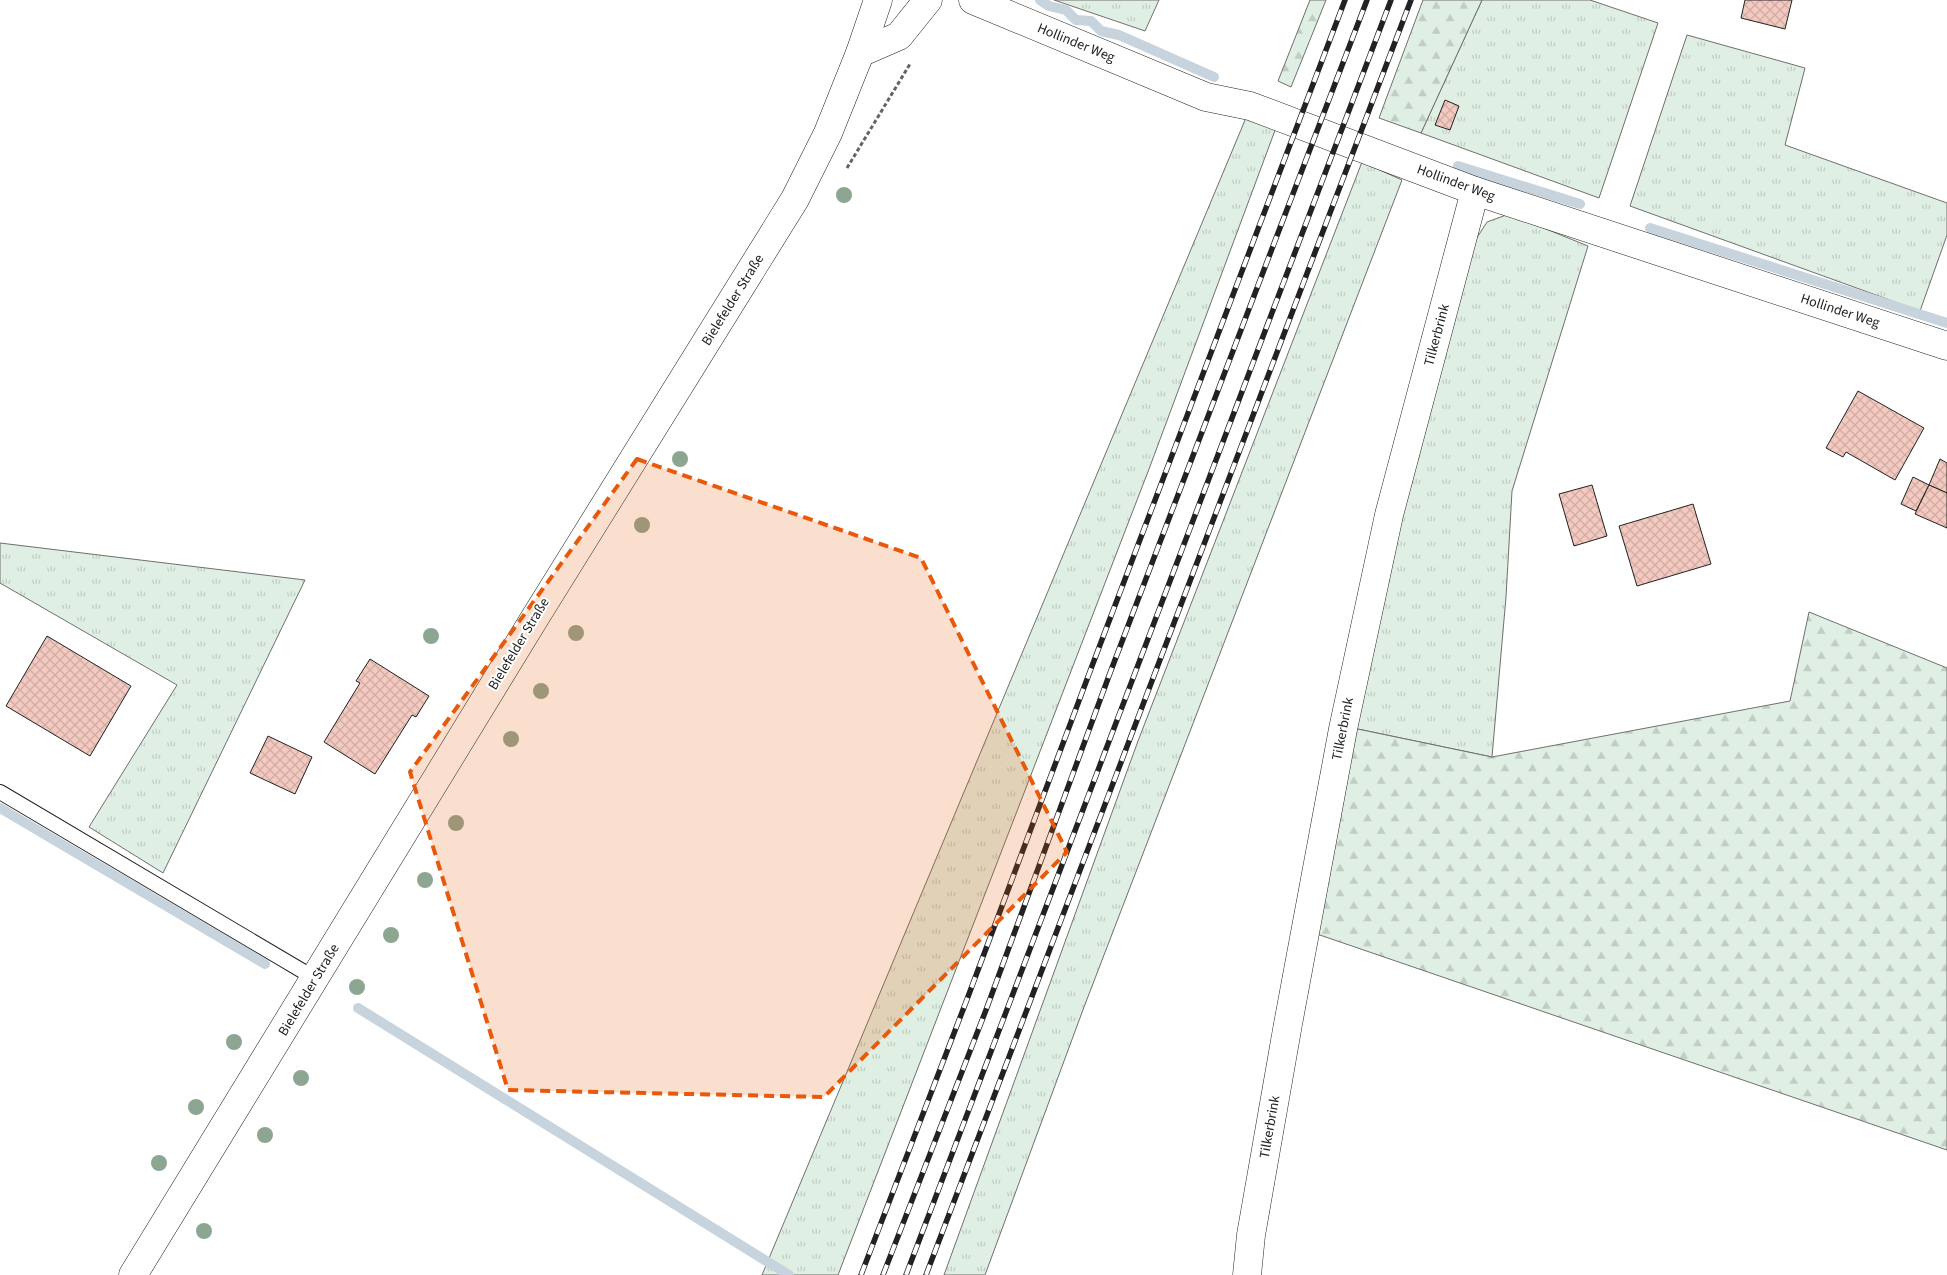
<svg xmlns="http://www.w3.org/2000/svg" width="1947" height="1275" font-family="'Source Sans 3',sans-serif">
  <defs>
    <pattern id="grass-tufts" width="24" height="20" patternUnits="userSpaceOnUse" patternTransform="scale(1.25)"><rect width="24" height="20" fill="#e0efe3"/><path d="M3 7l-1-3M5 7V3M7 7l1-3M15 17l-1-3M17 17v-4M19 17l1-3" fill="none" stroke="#c0cdc2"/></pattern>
    <pattern id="forest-firs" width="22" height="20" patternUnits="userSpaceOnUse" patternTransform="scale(1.25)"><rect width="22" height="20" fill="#e0efe3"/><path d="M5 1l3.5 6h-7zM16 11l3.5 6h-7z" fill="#c0cdc2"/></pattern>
    <pattern id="building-cross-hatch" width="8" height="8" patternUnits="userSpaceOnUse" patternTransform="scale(1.25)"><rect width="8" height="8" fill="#f3c9c0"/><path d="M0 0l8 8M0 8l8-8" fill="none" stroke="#d0aca5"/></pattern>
  </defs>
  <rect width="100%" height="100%" fill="#fff"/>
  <g fill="url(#grass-tufts)" stroke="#6f6f6f">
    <polygon points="1054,0 1159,0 1145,31"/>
    <polygon points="1482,0 1590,0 1658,23 1599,198 1421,133"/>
    <polygon points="1687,35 1805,68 1785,145 1947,203 1947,235 1920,311 1630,206"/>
    <polygon points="1248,113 1277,125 1149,469 838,1275 762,1275"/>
    <polygon points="1362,162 1402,180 1084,1007 985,1275 944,1275 1138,741"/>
    <polygon points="1509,214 1588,246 1512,491 1506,597 1492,757 1353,728 1399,519 1471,247 1487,222"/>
    <polygon points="0,543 305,580 163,873 89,827 177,685 0,583"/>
  </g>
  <g fill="url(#forest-firs)" stroke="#6f6f6f">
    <polygon points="1310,0 1326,0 1291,87 1278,81"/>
    <polygon points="1423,0 1482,0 1421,133 1379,118"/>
    <polygon points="1809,612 1947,668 1947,1150 1314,933 1353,728 1492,757 1790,701"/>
  </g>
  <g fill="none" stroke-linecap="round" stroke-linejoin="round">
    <g stroke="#c7d3dd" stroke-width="10">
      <polyline points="1040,0 1049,6 1066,10 1076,20 1091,21 1101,31 1119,35 1214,77"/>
      <polyline points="1458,166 1580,204"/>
      <polyline points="1650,228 1947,323"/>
      <polyline points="0,808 265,964"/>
      <polyline points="358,1008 789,1275"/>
    </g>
  </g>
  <g fill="url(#building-cross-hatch)" stroke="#222">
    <polygon points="1745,0 1792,0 1785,29 1741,18"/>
    <polygon points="1445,100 1459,106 1450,130 1435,125"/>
    <polygon points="1858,391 1924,428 1895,480 1846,452 1843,457 1826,448"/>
    <polygon points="1940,459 1947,463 1947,493 1929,485"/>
    <polygon points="1913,477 1929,485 1916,511 1901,504"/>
    <polygon points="1592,485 1607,536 1574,546 1559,494"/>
    <polygon points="1929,485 1947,493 1947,528 1915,514"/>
    <polygon points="1693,504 1711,564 1637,586 1619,526"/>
    <polygon points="47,636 131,686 90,756 6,706"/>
    <polygon points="370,659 429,696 416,717 412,715 375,774 324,742 360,683 356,681"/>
    <polygon points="268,736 312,757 295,794 250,773"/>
  </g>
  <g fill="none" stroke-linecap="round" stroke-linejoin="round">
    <g stroke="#222" stroke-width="16">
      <polyline id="service" points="0,792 316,979"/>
    </g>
    <g stroke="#222" stroke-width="29">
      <g id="minor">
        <polyline points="973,0 1206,97 1250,106 1475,191 1947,346"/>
        <polyline points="860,53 899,36 928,0"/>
        <polyline points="1247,1275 1251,1235 1288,1024 1343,729 1389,515 1475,191"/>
      </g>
    </g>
    <g stroke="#222" stroke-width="29">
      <polyline id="primary" points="133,1275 536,616 795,199 828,133 860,53 878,0"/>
    </g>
    <polyline stroke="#646464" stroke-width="3" stroke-dasharray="4 2.5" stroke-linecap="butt" points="847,168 910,64"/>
    <use href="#service" stroke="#fff" stroke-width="14"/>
    <use href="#minor" stroke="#fff" stroke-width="28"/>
    <use href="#primary" stroke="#fff" stroke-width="28"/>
    <g stroke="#222" stroke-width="5.5">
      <g id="rail">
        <polyline points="861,1275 966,1002 1092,666 1345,0"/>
        <polyline points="883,1275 986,1010 1110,673 1367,0"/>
        <polyline points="906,1275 1391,0"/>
        <polyline points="926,1275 1411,0"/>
      </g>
    </g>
    <use href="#rail" stroke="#fff" stroke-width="4" stroke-dasharray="11" stroke-linecap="butt"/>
  </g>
  <g fill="#8da692">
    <circle cx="844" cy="195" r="8"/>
    <circle cx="680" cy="459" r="8"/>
    <circle cx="642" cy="525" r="8"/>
    <circle cx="576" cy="633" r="8"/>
    <circle cx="431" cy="636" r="8"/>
    <circle cx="541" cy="691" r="8"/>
    <circle cx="511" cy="739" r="8"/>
    <circle cx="456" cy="823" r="8"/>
    <circle cx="425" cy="880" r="8"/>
    <circle cx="391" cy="935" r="8"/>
    <circle cx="357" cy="987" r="8"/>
    <circle cx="234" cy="1042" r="8"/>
    <circle cx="301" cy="1078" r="8"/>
    <circle cx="196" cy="1107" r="8"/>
    <circle cx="265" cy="1135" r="8"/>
    <circle cx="159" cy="1163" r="8"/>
    <circle cx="204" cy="1231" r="8"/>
  </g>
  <path fill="#e8590c" fill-opacity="0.2" stroke="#e8590c" stroke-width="4" stroke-dasharray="10 6" stroke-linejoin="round" d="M637,459l284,99 146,294 -243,245 -316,-7 -98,-318z"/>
  <g text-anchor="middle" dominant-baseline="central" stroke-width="4" stroke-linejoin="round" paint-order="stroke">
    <g font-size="14" fill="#222" stroke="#fff">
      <text transform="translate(1076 43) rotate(22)">Hollinder Weg</text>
      <text transform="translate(1456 183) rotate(20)">Hollinder Weg</text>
      <text transform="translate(733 300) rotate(-58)">Bielefelder Straße</text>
      <text transform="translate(1840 311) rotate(18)">Hollinder Weg</text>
      <text transform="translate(1437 335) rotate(-75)">Tilkerbrink</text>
      <text transform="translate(519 644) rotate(-59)">Bielefelder Straße</text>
      <text transform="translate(1343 729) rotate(-79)">Tilkerbrink</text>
      <text transform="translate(309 990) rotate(-59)">Bielefelder Straße</text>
      <text transform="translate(1270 1127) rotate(-80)">Tilkerbrink</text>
    </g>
  </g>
</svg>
